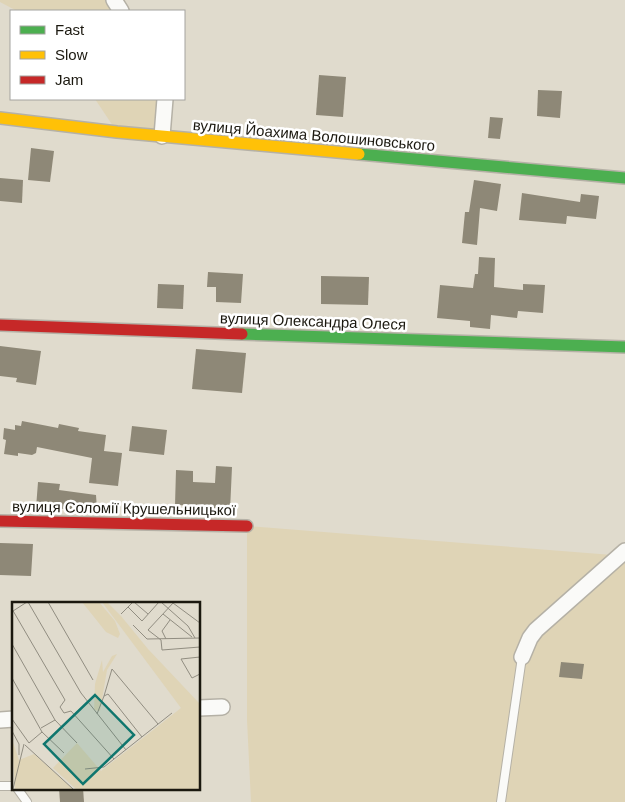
<svg xmlns="http://www.w3.org/2000/svg" width="625" height="802" font-family="Helvetica,sans-serif">
  <rect width="100%" height="100%" fill="#e0dbcd"/>
  <g fill="#dfd4b6">
    <polygon points="0,0 114,0 121,11 17,11 0,2"/>
    <polygon points="95,99 165,99 162,136 117,132"/>
    <polygon points="247,526 625,556 625,802 251,802 247,720"/>
  </g>
  <g fill="#8e8877">
    <polygon points="319,75 346,77 343,117 316,115"/>
    <polygon points="538,90 562,91 560,118 537,116"/>
    <polygon points="490,117 503,118 500,139 488,138"/>
    <polygon points="31,148 54,151 50,182 28,180"/>
    <polygon points="0,178 23,180 22,203 0,201"/>
    <polygon points="474,180 501,184 497,211 480,208 477,245 462,243 465,212 469,212"/>
    <polygon points="522,193 580,202 581,194 599,196 596,219 567,216 566,224 519,220"/>
    <polygon points="479,257 495,258 494,287 523,290 523,284 545,285 543,313 518,311 517,318 491,315 490,329 470,327 470,321 437,318 440,285 473,288 475,274 478,274"/>
    <polygon points="208,272 243,274 241,303 216,302 216,287 207,287"/>
    <polygon points="321,276 369,277 368,305 321,304"/>
    <polygon points="158,284 184,285 183,309 157,308"/>
    <polygon points="0,346 41,351 36,385 16,382 17,378 0,376"/>
    <polygon points="196,349 246,353 242,393 192,389"/>
    <polygon points="22,421 58,428 59,424 79,428 78,431 106,435 104,451 122,453 118,486 89,483 92,458 37,447 36,453 32,455 18,453 18,456 4,454 6,440 3,439 4,428 15,430 15,425 21,426"/>
    <polygon points="132,426 167,430 164,455 129,451"/>
    <polygon points="216,466 232,467 230,511 224,511 224,513 208,513 208,510 200,509 200,506 175,505 176,470 193,471 193,482 215,483"/>
    <polygon points="38,482 60,484 59,490 96,495 97,510 36,508"/>
    <polygon points="0,543 33,544 31,576 0,575"/>
    <polygon points="561,662 584,664 582,679 559,677"/>
    <polygon points="59,788 83,788 84,802 60,802"/>
  </g>
  <g fill="none" stroke-linecap="round" stroke-linejoin="round">
    <g stroke="#b5b1a6" stroke-width="10">
      <g id="lane">
        <polyline points="0,786 14,786"/>
        <polyline points="17,788 27,802"/>
        <polyline points="501,802 522,657"/>
      </g>
    </g>
    <g stroke="#b5b1a6" stroke-width="18">
      <g id="street">
        <polyline points="114,0 121,11"/>
        <polyline points="162,136 165,99"/>
        <polyline points="522,657 530,638 536,630 625,551"/>
        <polyline points="199,708 222,707"/>
        <polyline points="0,720 14,719"/>
      </g>
    </g>
    <g stroke="#b5b1a6" stroke-width="14">
      <g id="fast">
        <polyline points="359,154 625,178"/>
        <polyline points="242,334 625,347"/>
      </g>
    </g>
    <g stroke="#b5b1a6" stroke-width="14">
      <polyline id="slow" points="0,118 117,132 359,154"/>
    </g>
    <g stroke="#b5b1a6" stroke-width="14">
      <g id="jam">
        <polyline points="0,325 242,334"/>
        <polyline points="0,521 247,526"/>
      </g>
    </g>
    <use href="#lane" stroke="#fafaf8" stroke-width="8"/>
    <use href="#street" stroke="#fafaf8" stroke-width="15"/>
    <use href="#fast" stroke="#4caf50" stroke-width="11"/>
    <use href="#slow" stroke="#ffc107" stroke-width="11"/>
    <use href="#jam" stroke="#c62828" stroke-width="11"/>
  </g>
  <g text-anchor="middle" dominant-baseline="central" stroke-width="5" stroke-linejoin="round" paint-order="stroke">
    <g font-size="15" fill="#1b180f" stroke="#fff">
      <text transform="translate(314 135) rotate(5)">вулиця Йоахима Волошиновського</text>
      <text transform="translate(313 321) rotate(2)">вулиця Олександра Олеся</text>
      <text transform="translate(124 508) rotate(1)">вулиця Соломії Крушельницької</text>
    </g>
  </g>
  <g transform="translate(12 602)">
    <rect width="188" height="188" fill="#e0dbcd"/>
    <path d="M70,0h17l16,19 5,13 -2,4 -12,-6zM90,0h5l14,14 27,33 51,54v86h-123l-23,-21 24,-25 24,28 80,-63zM105,52l-10,16 -7,41 -6,-1 1,-26 7,-24 1,12 9,-16zM0,137l7,21 15,-6 39,35h-58z" fill="#dfd4b6"/>
    <path fill="none" stroke="#918d81" stroke-width="1" d="M16,0l53,91 45,57M36,0l45,78M122,0l14,12M149,0l27,24 7,12M162,0l-26,28 13,10 1,10 38,-3M161,1l27,20M116,5l14,14 17,-19M0,7l53,91 -5,7 4,6 7,-2 43,48M1,9l14,-9M109,12l12,-12M151,12l29,23M121,23l14,14 53,-1M154,37l-4,-8 8,-11M0,42l43,76 22,23M188,55l-19,2 11,19 8,-4M0,76l30,54 22,21M92,94l8,-27 46,55M85,112l7,-18 4,-2 34,43M0,117l17,24 13,-11M29,126l14,-8M0,129l7,13v11M13,143l48,44M73,167l19,-2 68,-54M1,187l11,-45"/>
    <path fill="#0f766e" fill-opacity="0.15" stroke="#0f766e" stroke-width="2.5" d="M83,93l39,40 -51,49 -39,-40z"/>
    <rect width="188" height="188" fill="none" stroke="#1b180f" stroke-width="2.5"/>
  </g>
  <rect x="10" y="10" width="175" height="90" fill="#ffffff" stroke="#a4a39f"/>
  <rect x="20" y="26" width="25" height="8" fill="#4caf50" stroke="#a4a39f"/>
  <text x="55" y="35" font-size="15" fill="#1b180f">Fast</text>
  <rect x="20" y="51" width="25" height="8" fill="#ffc107" stroke="#a4a39f"/>
  <text x="55" y="60" font-size="15" fill="#1b180f">Slow</text>
  <rect x="20" y="76" width="25" height="8" fill="#c62828" stroke="#a4a39f"/>
  <text x="55" y="85" font-size="15" fill="#1b180f">Jam</text>
</svg>
